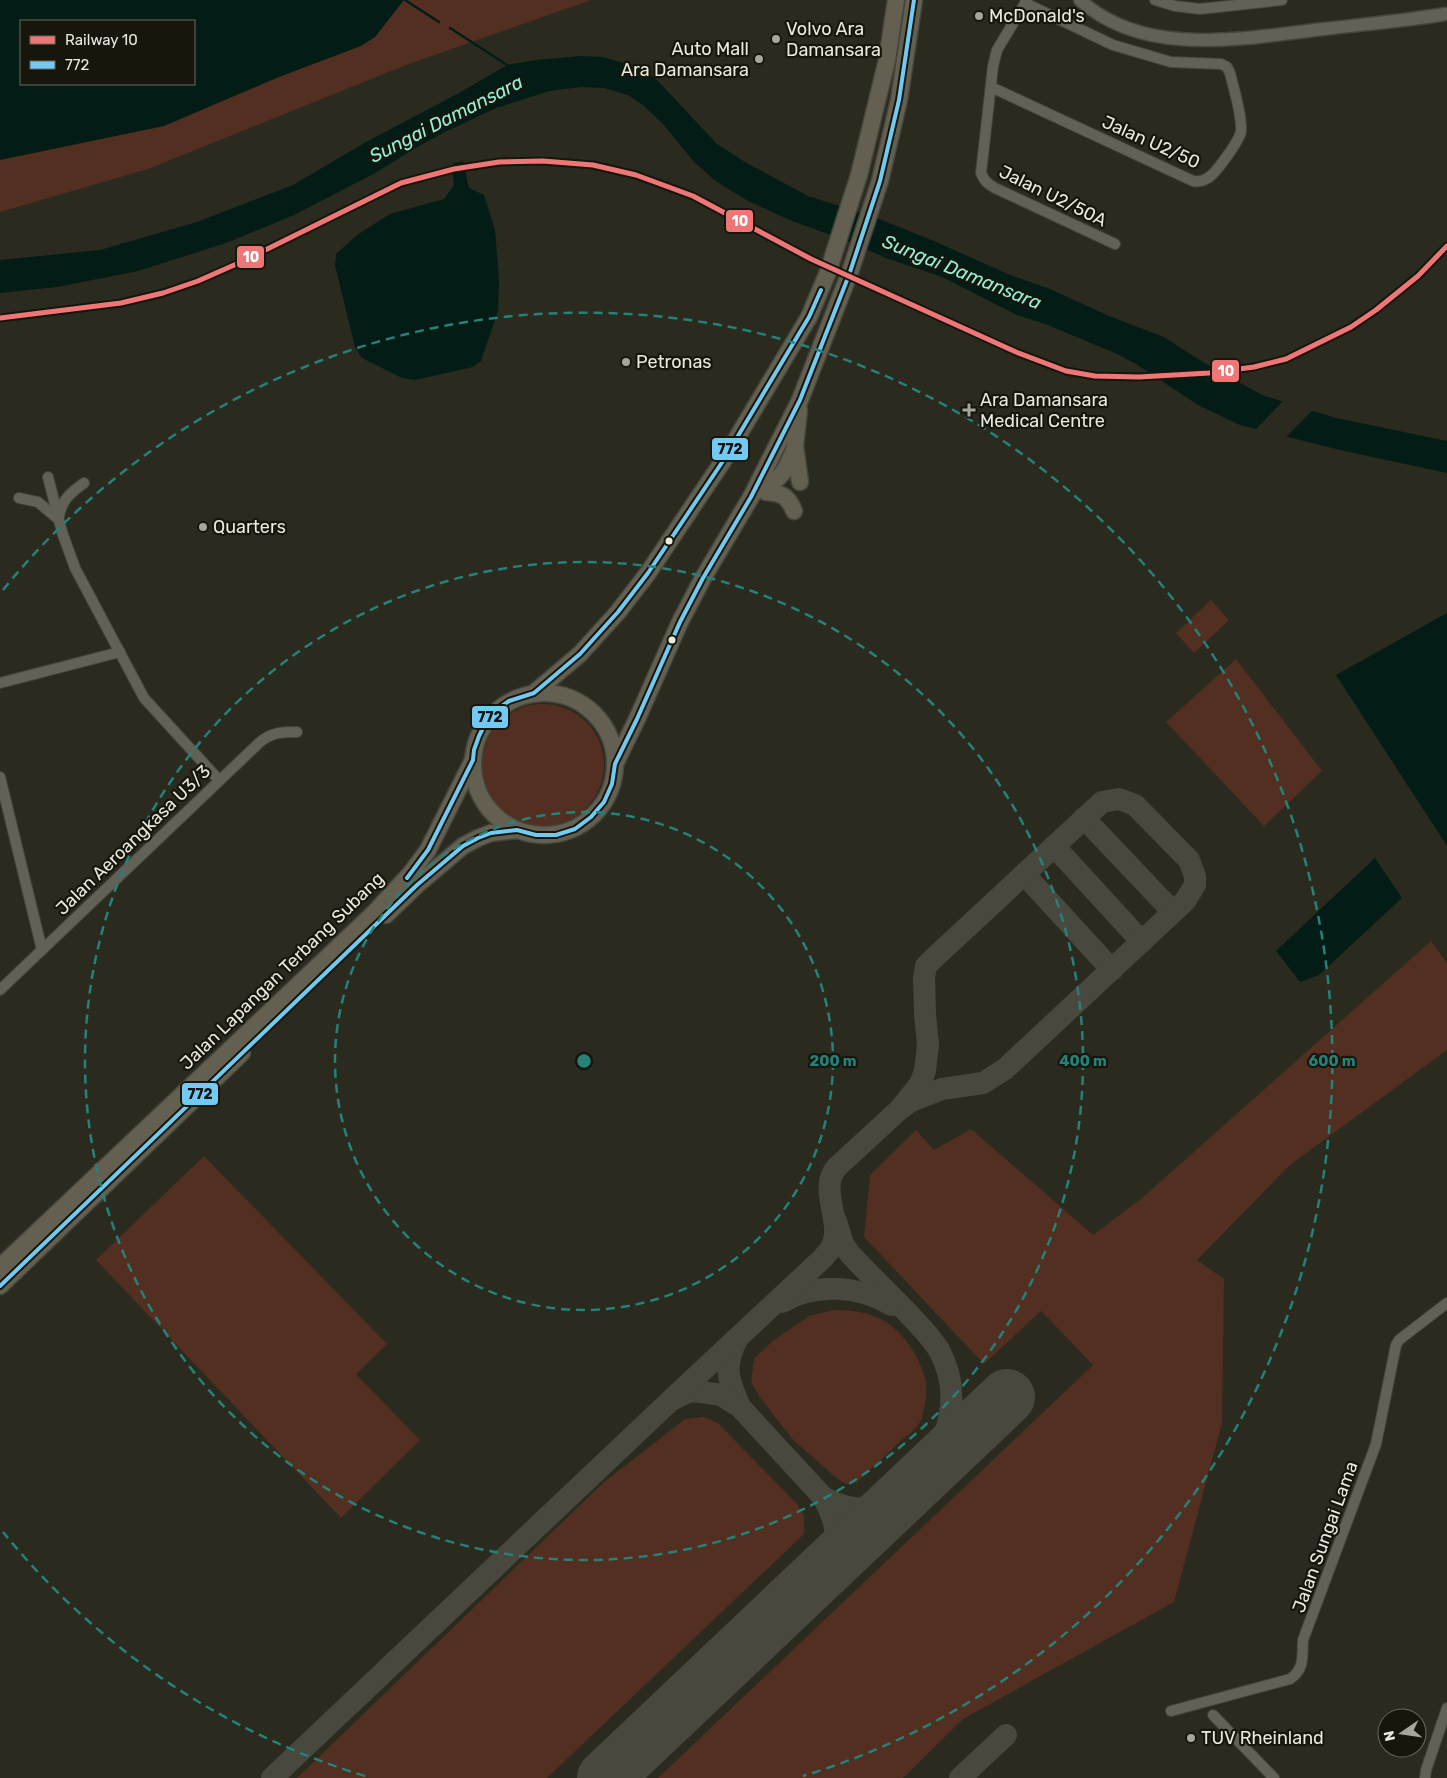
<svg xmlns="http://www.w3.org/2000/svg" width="1447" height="1778" font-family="Rubik,sans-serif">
  <rect width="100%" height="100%" fill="#2a2a1e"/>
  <g fill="#522f20" fill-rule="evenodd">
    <path d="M0,0h591l-185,65 -258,104 -148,43zM21,21h173v63h-173z"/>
    <polygon points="1211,600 1229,620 1194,653 1176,633"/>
    <polygon points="1236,659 1322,771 1264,826 1166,722"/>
    <circle cx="543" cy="765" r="61"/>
    <polygon points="1431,941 1447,963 1447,1050 1290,1165 1197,1260 1224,1279 1222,1423 1174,1602 963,1719 903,1778 658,1778 1093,1365 1041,1311 984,1364 864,1237 870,1175 916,1130 934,1150 971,1129 1093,1235 1142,1198"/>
    <polygon points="204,1156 387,1344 356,1374 420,1440 341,1518 96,1260"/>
    <path d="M834,1310c18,0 36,2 52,12 18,11 33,35 39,55 3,10 0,36 -5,45 -3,6 -11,12 -16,16 -16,15 -32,30 -48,45l-10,1 -8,-5 -44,-38 -33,-42 -10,-17 3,-24 20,-18 35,-24z"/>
    <polygon points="704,1417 718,1423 797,1504 804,1515 804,1534 547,1778 297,1778 603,1483 685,1419"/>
  </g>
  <g fill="#041c16" fill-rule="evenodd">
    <path d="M0,0h404l-29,37 -14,9 -82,31 -115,49 -164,34zM194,21v63h-173v-63z"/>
    <polygon points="581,56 603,57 638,67 657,80 717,144 745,162 808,196 874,217 934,241 1010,275 1050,289 1109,316 1164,337 1206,364 1262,395 1336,418 1447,441 1447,473 1340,450 1240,425 1198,405 1136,364 1115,353 1045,324 1017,315 942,277 886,258 845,240 792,221 748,201 717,182 694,162 663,124 643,105 628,95 604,88 581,87 549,91 496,108 443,133 412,150 377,172 294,215 226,243 138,271 57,287 0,293 0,260 100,250 197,222 293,185 366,142 461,92 507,65 536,60"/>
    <polygon points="463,161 469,188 484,195 495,230 499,280 498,311 481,361 473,367 415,380 402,378 362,358 355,347 335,265 336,254 357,235 390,214 444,199 454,185 452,164"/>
    <polygon points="1447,613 1447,846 1336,675"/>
    <polygon points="1375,858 1402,898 1319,975 1300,982 1276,951"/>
  </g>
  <polygon fill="#2a2a1e" points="1284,400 1314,409 1284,439 1254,431"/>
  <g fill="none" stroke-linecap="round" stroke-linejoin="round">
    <g stroke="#041c16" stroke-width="2.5">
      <polyline points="405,0 439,22"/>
      <polyline points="450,28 507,65 508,68"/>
    </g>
    <g stroke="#48483e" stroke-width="22">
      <polyline points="1084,818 1173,912"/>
      <polyline points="1054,846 1142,942"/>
      <polyline points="1024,874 1112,970"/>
      <path d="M836,1221l7,23 7,10c18,19 36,37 54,55 12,13 26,26 35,41 25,46 9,90 -19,129"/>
      <path d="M782,1302c35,-20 77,-16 110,3"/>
      <path d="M737,1339c-14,29 -9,40 3,68"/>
      <path d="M674,1399l16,-8 11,1 20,3 19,12 83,90c18,33 16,44 -2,76"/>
      <path d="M823,1497c23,14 42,13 68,9"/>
      <path d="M272,1778l398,-377 153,-143c2,-3 6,-6 8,-10 14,-25 -14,-59 6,-81l63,-58 11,-8 31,-12 41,-6 22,-14 180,-168 10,-16v-9l-6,-16 -54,-55 -16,-6 -17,3 -168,156 -8,8 -2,12 1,36 3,31 -3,26 -5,13 -20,25"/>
      <polyline points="960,1778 1006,1735"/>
    </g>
    <polyline stroke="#48483e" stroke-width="56" points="605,1778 1007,1397"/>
    <g stroke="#45453b" stroke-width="12">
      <g id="minor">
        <path d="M1027,0l-30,50 -4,16 -12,107c3,8 7,11 14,15l120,56"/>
        <polyline points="1155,0 1175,6 1200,9 1282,0"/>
        <path d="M991,87l202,94c5,1 10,0 15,-3 8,-5 32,-38 33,-47 1,-17 -7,-41 -11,-58l-3,-6 -6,-3 -50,-2 -58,-17 -88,-42"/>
        <polyline points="48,477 62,532 75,568 144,698 219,780"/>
        <polyline points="19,498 38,502 58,519"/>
        <path d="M59,516c3,-16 11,-23 25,-33"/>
        <polyline points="0,683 120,652"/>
        <polyline points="0,777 42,950"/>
        <path d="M0,990l260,-248c12,-10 23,-10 37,-10"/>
        <path d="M1171,1711l119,-32c15,-10 12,-23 13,-39l73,-196 20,-99 3,-5 48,-37"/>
        <polyline points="1213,1715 1274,1778"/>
        <polyline points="1425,1778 1426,1770 1447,1708"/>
      </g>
    </g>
    <g stroke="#45453b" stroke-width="15">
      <path id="tertiary" d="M1080,0c65,59 165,38 244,29 40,-5 81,-8 121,-15"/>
    </g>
    <g stroke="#45453b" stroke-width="19">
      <g id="primary">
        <polyline points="799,410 795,446 800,482"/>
        <path d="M754,492c26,-10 31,-19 41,-44"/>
        <path d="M766,492c16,1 22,4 28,19"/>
        <polyline points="534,693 580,654 618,612 648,573 723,461 809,317 828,272 859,175 887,60 896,0"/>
        <circle cx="544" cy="764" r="71"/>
        <polyline points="615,764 637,719 680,622 703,578 751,497 800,400 849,275 880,181 899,100 914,0"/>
        <polyline points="386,915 417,885 463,846 478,838 491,833 517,830"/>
        <polyline points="0,1267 374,913 411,873 428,850 473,760"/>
        <polyline points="0,1286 242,1053"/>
      </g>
    </g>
    <use href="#minor" stroke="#616158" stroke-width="10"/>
    <use href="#tertiary" stroke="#616158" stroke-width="12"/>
    <use href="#primary" stroke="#636052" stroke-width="16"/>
    <g stroke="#16160d" stroke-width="8">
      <g id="bus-1">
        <polyline points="407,878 428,850 473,760 474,750 479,736 486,722 495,711 509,701 534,693 580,654 618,612 648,573 723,461 809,317 821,290"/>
        <polyline points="0,1286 417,885 463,846 478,838 491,833 517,830 536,835 556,835 575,829 591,817 604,802 612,784 615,764 637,719 680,622 703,578 751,497 800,400 849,275 880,181 899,100 914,0"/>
      </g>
    </g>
    <use href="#bus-1" stroke="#71caf2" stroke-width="4"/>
    <g stroke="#16160d" stroke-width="9">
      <polyline id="rail-1" points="0,318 121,303 163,293 198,281 241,262 401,183 454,169 499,162 543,161 593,165 636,175 693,196 811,259 1016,352 1066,371 1095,376 1139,377 1209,373 1254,367 1286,359 1351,327 1376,310 1418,276 1447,246"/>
    </g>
    <use href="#rail-1" stroke="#ef7676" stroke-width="5"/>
  </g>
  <g fill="none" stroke="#258279" stroke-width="2.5" stroke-dasharray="9 6">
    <circle cx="584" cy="1061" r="249"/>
    <circle cx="584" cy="1061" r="499"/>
    <path d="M365 1776A748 748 0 0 1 3 1532M3 590A748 748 0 1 1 803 1776"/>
  </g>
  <g fill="#a6a79a" stroke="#16160d" stroke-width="2">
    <circle cx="979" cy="16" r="5"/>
    <circle cx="776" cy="39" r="5"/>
    <circle cx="759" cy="59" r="5"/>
    <circle cx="626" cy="362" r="5"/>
    <path d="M966.5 402.5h5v5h5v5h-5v5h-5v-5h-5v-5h5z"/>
    <circle cx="203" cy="527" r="5"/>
    <circle cx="1191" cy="1738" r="5"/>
  </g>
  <g fill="#e9eadc" stroke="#16160d" stroke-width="2">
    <circle cx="669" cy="541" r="4.5"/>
    <circle cx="672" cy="640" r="4.5"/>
  </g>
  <g text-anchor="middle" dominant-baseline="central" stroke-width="4.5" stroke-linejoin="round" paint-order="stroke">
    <g font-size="18" fill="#e9eadc" stroke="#16160d" text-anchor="start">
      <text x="989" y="16">McDonald's</text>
      <text x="786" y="29">Volvo Ara<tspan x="786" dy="21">Damansara</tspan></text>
      <text x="749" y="49" text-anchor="end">Auto Mall<tspan x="749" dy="21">Ara Damansara</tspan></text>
      <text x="636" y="362">Petronas</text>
      <text x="980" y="400">Ara Damansara<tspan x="980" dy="21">Medical Centre</tspan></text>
      <text x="213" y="527">Quarters</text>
      <text x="1201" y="1738">TUV Rheinland</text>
    </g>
    <g font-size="18" fill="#e9eadc" stroke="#16160d">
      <text transform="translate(1151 142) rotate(24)">Jalan U2/50</text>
      <text transform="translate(1053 196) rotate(26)">Jalan U2/50A</text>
      <text transform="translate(133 840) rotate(-44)">Jalan Aeroangkasa U3/3</text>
      <text transform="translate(282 971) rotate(-44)">Jalan Lapangan Terbang Subang</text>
      <text transform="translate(1325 1537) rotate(-70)">Jalan Sungai Lama</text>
    </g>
    <g font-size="19" font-style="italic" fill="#94efd6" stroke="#16160d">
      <text transform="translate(446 119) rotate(-27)">Sungai Damansara</text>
      <text transform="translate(962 272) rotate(22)">Sungai Damansara</text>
    </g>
  </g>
  <circle cx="584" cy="1061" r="8" fill="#258279" stroke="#16160d" stroke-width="2.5"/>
  <g font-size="15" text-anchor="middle" font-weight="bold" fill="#258279" stroke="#16160d" stroke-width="4.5" stroke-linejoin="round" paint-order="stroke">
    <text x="833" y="1066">200 m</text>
    <text x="1083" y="1066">400 m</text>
    <text x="1332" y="1066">600 m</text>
  </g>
  <g stroke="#16160d" stroke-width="2">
    <rect x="725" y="209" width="29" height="24" rx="5" fill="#ef7676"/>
    <rect x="236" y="245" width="29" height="24" rx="5" fill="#ef7676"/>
    <rect x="1211" y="359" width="29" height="24" rx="5" fill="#ef7676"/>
    <rect x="711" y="437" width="38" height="24" rx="5" fill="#71caf2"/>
    <rect x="471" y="705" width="38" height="24" rx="5" fill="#71caf2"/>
    <rect x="181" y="1082" width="38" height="24" rx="5" fill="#71caf2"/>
  </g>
  <g font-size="14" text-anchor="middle" font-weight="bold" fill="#fff">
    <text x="740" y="226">10</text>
    <text x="251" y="262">10</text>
    <text x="1226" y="376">10</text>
  </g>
  <g font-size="14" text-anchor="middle" font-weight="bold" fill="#111">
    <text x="730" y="454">772</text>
    <text x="490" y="722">772</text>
    <text x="200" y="1099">772</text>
  </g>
  <rect x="20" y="20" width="175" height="65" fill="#16160d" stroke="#6a6b60"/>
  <rect x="30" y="36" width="25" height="8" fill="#ef7676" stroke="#6a6b60"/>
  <text x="65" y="45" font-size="15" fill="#e9eadc">Railway 10</text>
  <rect x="30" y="61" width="25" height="8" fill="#71caf2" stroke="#6a6b60"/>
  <text x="65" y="70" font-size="15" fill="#e9eadc">772</text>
  <g transform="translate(1402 1733) rotate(257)"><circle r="24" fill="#16160d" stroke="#6a6b60"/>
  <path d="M0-4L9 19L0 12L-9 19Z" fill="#a6a79a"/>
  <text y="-8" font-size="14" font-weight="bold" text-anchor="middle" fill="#e9eadc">N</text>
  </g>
</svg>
